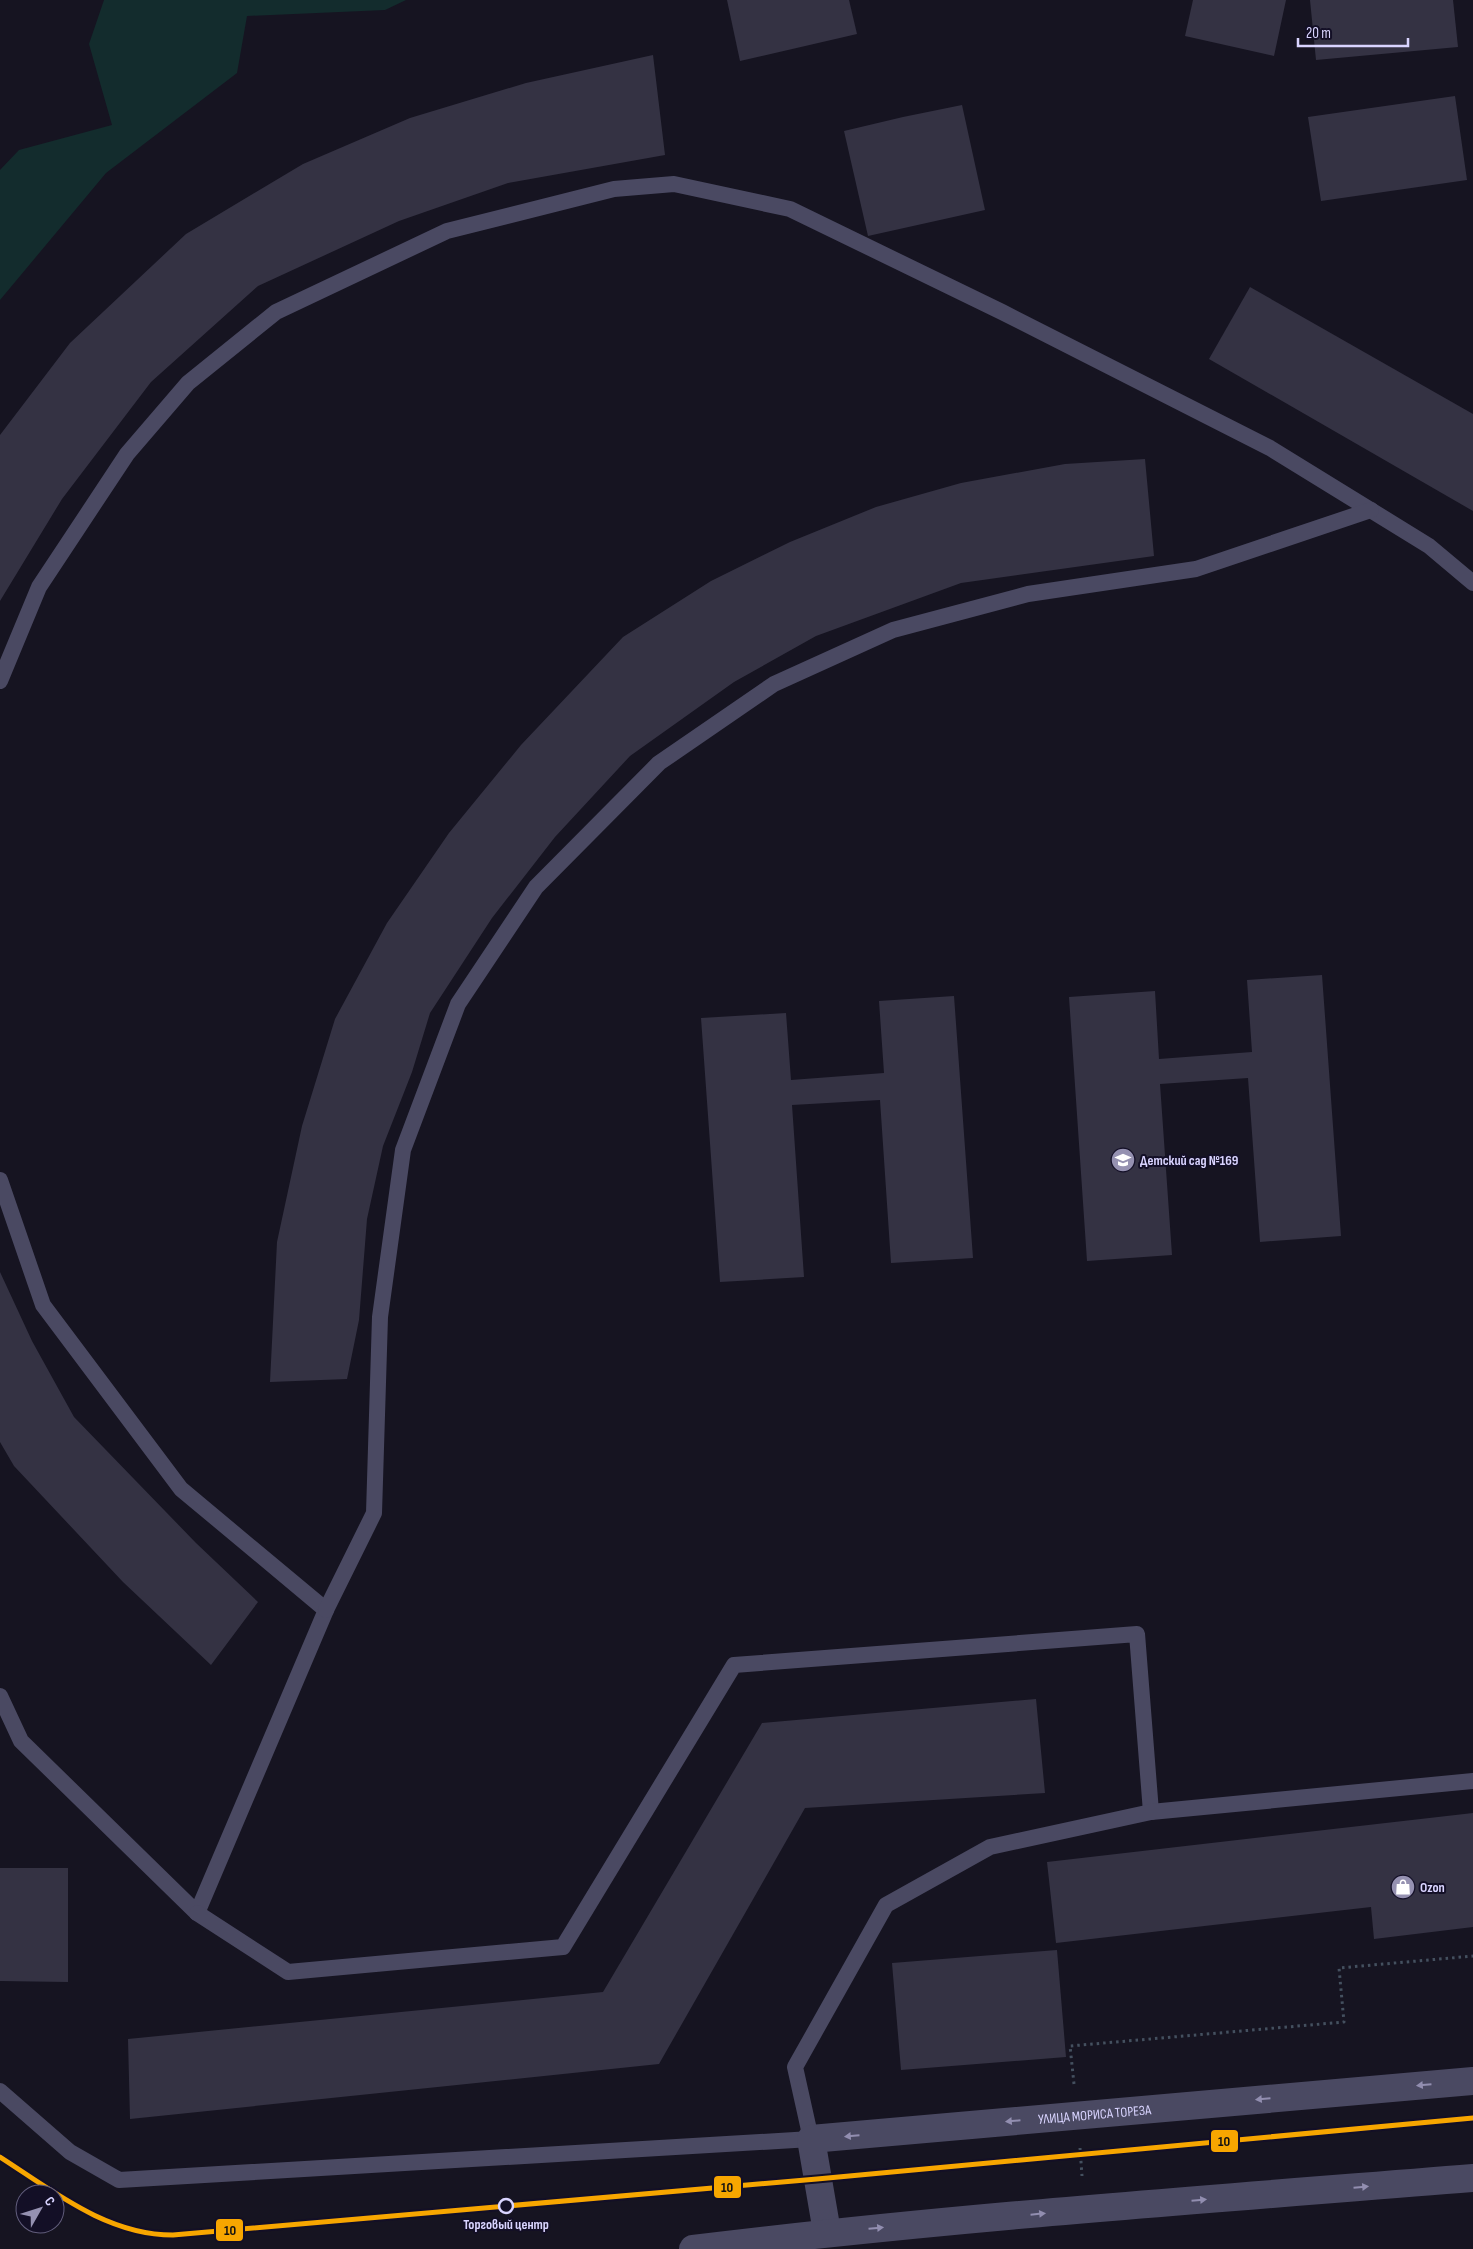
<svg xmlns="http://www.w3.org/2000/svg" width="1473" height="2249" font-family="'Sofia Sans Condensed',sans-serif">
  <rect width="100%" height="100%" fill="#161421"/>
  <polygon fill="#132c2d" points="104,0 406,0 385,10 247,16 237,73 106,173 0,300 0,170 19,150 112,125 89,44"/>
  <g fill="#343243">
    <polygon points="727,0 849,0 857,34 740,61"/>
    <polygon points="1193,0 1286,0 1274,56 1185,36"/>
    <polygon points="1310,0 1453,0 1458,47 1316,60"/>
    <polygon points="653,55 665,155 508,183 399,221 258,286 151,382 62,499 0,601 0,435 70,343 186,234 303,164 410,118 526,83"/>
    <polygon points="1455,96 1467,180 1321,201 1308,117"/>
    <polygon points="962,105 985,210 868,236 844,131 903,117"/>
    <polygon points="1250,287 1473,414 1473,511 1209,359"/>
    <polygon points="1145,459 1154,556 961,583 816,636 734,682 630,756 555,837 492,918 430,1013 412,1072 383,1146 367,1219 359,1320 347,1379 270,1382 277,1242 302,1126 335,1019 387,923 449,833 521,745 623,637 711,581 790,542 876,507 961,483 1065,464"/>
    <polygon points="1322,975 1341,1236 1260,1242 1248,1078 1160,1084 1172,1255 1087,1261 1069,997 1155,991 1159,1059 1252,1052 1247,980"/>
    <polygon points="954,996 973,1258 891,1263 880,1100 792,1105 804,1277 720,1282 701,1018 786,1013 791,1080 884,1073 879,1001"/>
    <polygon points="0,1272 32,1341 74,1417 196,1543 258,1602 211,1665 123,1582 14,1466 0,1442"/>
    <polygon points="1036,1699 1045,1793 805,1808 659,2064 130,2119 128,2039 603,1992 762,1723"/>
    <polygon points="1473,1813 1473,1927 1374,1939 1371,1907 1056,1943 1047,1862"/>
    <polygon points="0,1868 68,1868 68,1982 0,1981"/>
    <polygon points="1057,1950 1066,2057 901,2070 892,1963"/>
  </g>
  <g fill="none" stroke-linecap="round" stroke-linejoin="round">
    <g stroke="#44505f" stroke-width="3" stroke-dasharray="2.5 4" stroke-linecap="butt">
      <polyline points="1074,2084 1070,2046 1344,2022 1339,1968 1473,1956"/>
      <polyline points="1080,2148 1082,2176"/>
    </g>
    <g stroke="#4a4962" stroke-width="16">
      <polyline points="0,681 39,587 127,454 188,383 276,312 447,231 614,189 674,184 790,209 1002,312 1270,448 1429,546 1473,583"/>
      <polyline points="0,1180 43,1305 181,1489 326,1610 197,1913 21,1741 0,1696"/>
      <polyline points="326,1610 374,1513 380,1317 403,1150 458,1004 536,887 659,763 774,684 893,630 1028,594 1196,569 1371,510"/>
      <polyline points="197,1913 288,1972 563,1947 734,1665 1137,1634 1151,1812"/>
      <polyline points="0,2091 70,2152 119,2180 811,2139 795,2067 886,1905 990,1847 1151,1812 1473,1781"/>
    </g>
    <g stroke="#4a4962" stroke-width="28">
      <path id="s1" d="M827,2232l-16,-93 662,-58"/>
      <path d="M693,2249c259,-32 520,-50 780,-71"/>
    </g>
    <g stroke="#130f26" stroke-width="9">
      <path id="tram-1" d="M0,2157c53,34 107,78 173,78l644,-56 656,-61"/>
    </g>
    <use href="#tram-1" stroke="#f7a600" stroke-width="5"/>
  </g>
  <defs><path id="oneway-solid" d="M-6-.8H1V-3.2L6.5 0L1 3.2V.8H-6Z" transform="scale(1.25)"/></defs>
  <g fill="#928eb0">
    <use href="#oneway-solid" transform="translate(1424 2085) rotate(175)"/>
    <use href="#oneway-solid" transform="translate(1263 2099) rotate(175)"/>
    <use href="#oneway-solid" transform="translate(1013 2121) rotate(175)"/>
    <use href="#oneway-solid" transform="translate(852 2136) rotate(175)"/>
    <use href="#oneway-solid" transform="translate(1361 2187) rotate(-5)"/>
    <use href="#oneway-solid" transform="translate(1199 2200) rotate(-5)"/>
    <use href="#oneway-solid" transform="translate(1038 2214) rotate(-6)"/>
    <use href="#oneway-solid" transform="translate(876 2228) rotate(-5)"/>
  </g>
  <defs>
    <g id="school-disc" transform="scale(1.25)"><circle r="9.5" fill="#9591b1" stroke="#130f26"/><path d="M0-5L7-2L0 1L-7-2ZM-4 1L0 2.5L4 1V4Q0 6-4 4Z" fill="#fff"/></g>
    <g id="shop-disc" transform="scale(1.25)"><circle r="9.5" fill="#9591b1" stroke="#130f26"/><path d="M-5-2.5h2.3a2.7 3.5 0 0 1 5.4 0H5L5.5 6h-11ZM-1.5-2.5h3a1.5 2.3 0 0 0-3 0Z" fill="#fff"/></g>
  </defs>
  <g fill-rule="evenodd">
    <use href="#school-disc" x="1123" y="1160"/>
    <use href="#shop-disc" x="1403" y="1887"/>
  </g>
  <circle fill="#130f26" stroke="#d9d4ff" stroke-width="2.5" cx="506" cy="2206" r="7"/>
  <g text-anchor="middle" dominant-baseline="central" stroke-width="4" stroke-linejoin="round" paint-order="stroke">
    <g font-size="14" font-weight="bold" fill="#d9d4ff" stroke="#130f26" text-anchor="start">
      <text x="1140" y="1160">Детский сад №169</text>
      <text x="1420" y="1887">Ozon</text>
    </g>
    <g font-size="14" fill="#d9d4ff" stroke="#130f26">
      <text stroke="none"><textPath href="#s1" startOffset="379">УЛИЦА МОРИСА ТОРЕЗА</textPath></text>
    </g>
    <g font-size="14" font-weight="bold" fill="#d9d4ff" stroke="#130f26">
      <text x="506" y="2224">Торговый центр</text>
    </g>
  </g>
  <g stroke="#130f26" stroke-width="2">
    <rect x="1210" y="2129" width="29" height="24" rx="5" fill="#f7a600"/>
    <rect x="713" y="2175" width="29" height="24" rx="5" fill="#f7a600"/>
    <rect x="215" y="2218" width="29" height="24" rx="5" fill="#f7a600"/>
  </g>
  <g font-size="14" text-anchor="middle" font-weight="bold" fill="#111">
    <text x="1224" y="2146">10</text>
    <text x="727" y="2192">10</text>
    <text x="230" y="2235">10</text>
  </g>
  <g transform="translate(40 2209) rotate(51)"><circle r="24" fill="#130f26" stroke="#625e7d"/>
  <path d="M0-4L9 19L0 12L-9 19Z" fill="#9591b1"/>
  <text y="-8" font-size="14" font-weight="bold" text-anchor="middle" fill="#d9d4ff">С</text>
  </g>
  <path d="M1298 38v8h110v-8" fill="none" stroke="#d9d4ff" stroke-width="2.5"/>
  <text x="1306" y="38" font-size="15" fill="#d9d4ff" stroke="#130f26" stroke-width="4" paint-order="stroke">20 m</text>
</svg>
